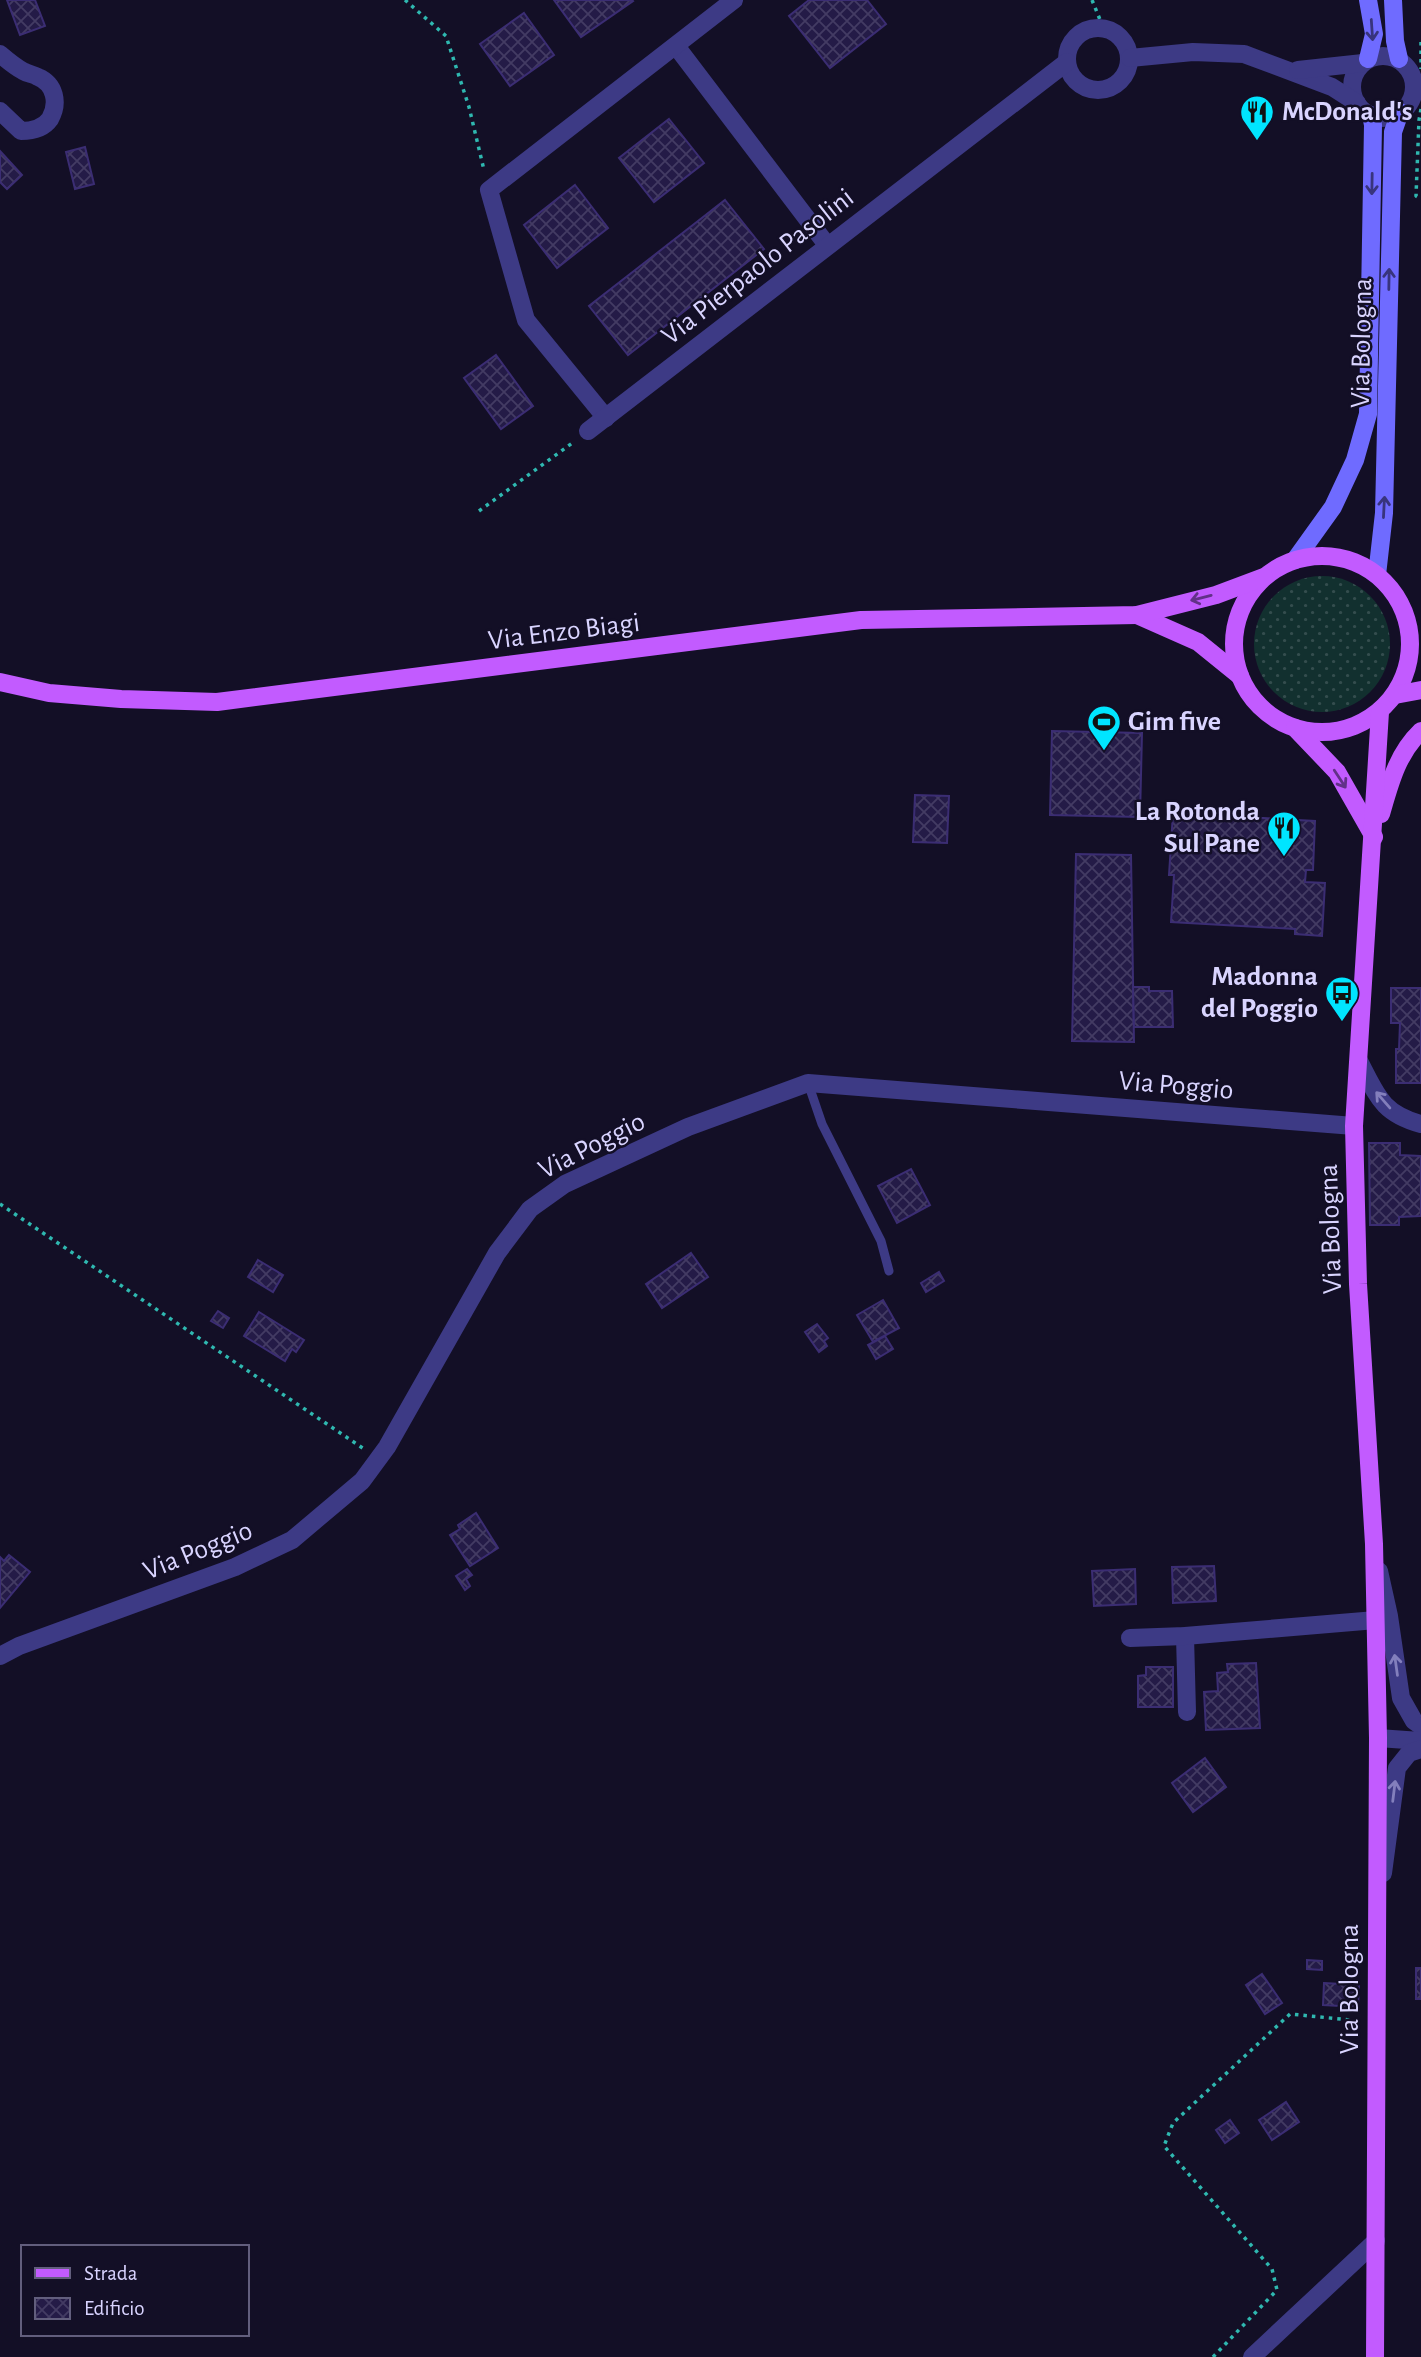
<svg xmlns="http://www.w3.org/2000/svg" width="1421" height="2357" font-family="'Alegreya Sans',sans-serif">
  <defs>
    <pattern id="grass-dots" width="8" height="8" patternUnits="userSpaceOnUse" patternTransform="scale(1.75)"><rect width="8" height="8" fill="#12302f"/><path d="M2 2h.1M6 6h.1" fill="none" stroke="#344d4e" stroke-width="1.8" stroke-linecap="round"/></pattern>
    <pattern id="building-cross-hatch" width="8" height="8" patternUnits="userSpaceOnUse" patternTransform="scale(1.75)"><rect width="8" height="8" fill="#241b47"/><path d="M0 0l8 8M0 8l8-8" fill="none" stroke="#433b63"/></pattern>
  </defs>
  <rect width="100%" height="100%" fill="#130f26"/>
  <circle fill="url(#grass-dots)" cx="1322" cy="644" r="68"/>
  <g fill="url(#building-cross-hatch)" stroke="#3b2d73" stroke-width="2">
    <polygon points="7,0 35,0 45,26 20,35"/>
    <polygon points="554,0 632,0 633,1 581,37"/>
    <polygon points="809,0 867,0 886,24 830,68 789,16"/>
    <polygon points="524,13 554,55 510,86 480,44"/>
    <polygon points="669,119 704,163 654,202 619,158"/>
    <polygon points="85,147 94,184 75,189 66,152"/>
    <polygon points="0,151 22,175 7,189 0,182"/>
    <polygon points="575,185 608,228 557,268 524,225"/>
    <polygon points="725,200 764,249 628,355 589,306"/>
    <polygon points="496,355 533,406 501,429 464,378"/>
    <polygon points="1052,731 1142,733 1140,817 1050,815"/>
    <polygon points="915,795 949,796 947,843 913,842"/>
    <polygon points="1173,813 1315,821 1313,870 1306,870 1305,882 1325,883 1322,936 1295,934 1295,929 1171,922 1174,875 1169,875"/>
    <polygon points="1076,854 1131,855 1134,1042 1072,1041"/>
    <polygon points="1133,987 1149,987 1149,991 1172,991 1173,1027 1134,1027"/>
    <polygon points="1391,988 1421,988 1421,1083 1396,1083 1396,1049 1399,1049 1400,1023 1391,1023"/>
    <polygon points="1369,1143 1400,1143 1400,1155 1421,1156 1421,1216 1399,1217 1399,1225 1370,1225"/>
    <polygon points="911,1169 930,1205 897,1223 878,1186"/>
    <polygon points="691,1253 708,1277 662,1308 646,1284"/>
    <polygon points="258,1260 283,1275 273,1292 248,1277"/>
    <polygon points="939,1272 944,1281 926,1292 921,1283"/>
    <polygon points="883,1300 899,1328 873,1342 857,1315"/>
    <polygon points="218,1311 229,1318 223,1328 211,1321"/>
    <polygon points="259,1312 304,1340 296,1352 292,1349 285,1361 244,1336"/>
    <polygon points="817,1324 828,1338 824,1341 827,1346 819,1352 805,1332"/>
    <polygon points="885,1336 893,1349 876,1359 868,1345"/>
    <polygon points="476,1513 498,1548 470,1566 450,1535 460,1529 458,1525"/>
    <polygon points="9,1555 30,1572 0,1608 0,1557 4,1561"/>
    <polygon points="1214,1566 1216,1601 1173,1603 1172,1567"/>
    <polygon points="467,1569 472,1575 466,1579 470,1586 465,1590 456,1576"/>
    <polygon points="1135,1569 1136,1604 1094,1606 1092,1571"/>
    <polygon points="1256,1663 1260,1728 1206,1730 1204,1692 1218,1691 1217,1673 1228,1672 1227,1664"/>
    <polygon points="1146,1667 1173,1667 1173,1707 1138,1707 1138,1676 1146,1675"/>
    <polygon points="1205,1758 1226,1787 1193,1812 1172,1783"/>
    <polygon points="1307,1960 1322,1961 1322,1970 1307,1969"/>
    <rect x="1416" y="1968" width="5" height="31"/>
    <polygon points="1262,1974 1282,2003 1265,2014 1246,1985"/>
    <polygon points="1324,1983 1359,1985 1358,2007 1323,2005"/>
    <polygon points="1286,2102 1299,2122 1272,2140 1259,2120"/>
    <polygon points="1230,2120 1239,2133 1225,2143 1216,2130"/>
  </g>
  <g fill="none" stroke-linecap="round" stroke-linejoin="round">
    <g stroke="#2fb8b0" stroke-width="3.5" stroke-dasharray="3.5 5" stroke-linecap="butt">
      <polyline points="405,0 446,36 469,107 484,170"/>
      <polyline points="1092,0 1103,27"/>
      <polyline points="1421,42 1421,69"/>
      <polyline points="1421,109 1419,120 1416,196 1421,199"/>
      <polyline points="479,511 575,441"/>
      <polyline points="0,1204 364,1449"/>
      <polyline points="1213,2357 1277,2290 1272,2269 1164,2146 1173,2123 1290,2014 1360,2021"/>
    </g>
    <polyline stroke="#3d3a85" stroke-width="9" points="808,1083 822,1124 881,1241 889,1271"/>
    <g stroke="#3d3a85" stroke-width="18">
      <circle cx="1098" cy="59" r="31"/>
      <polyline points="676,46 827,245"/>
      <path d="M0,54c7,6 14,12 23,17 5,3 10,3 15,6 17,7 21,26 12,42 -7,10 -18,12 -29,12l-21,-20"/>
      <circle cx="1383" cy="87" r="31"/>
      <polyline points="1130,58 1193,52 1244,54 1332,87 1357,103"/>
      <polyline points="1298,70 1363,63"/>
      <polyline points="606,418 526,320 489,190 734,0"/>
      <polyline points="588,431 1067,62"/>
      <path d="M1359,1061c18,34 22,52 62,63"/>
      <polyline points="1379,1571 1389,1616 1401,1698 1414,1721 1421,1726"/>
      <polyline points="1185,1636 1187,1712"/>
      <polyline points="1130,1638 1185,1636 1376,1620"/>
      <polyline points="0,1656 19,1646 235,1567 292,1540 362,1481 387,1447 497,1253 530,1209 565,1184 688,1127 808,1083 1354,1126"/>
      <polyline points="1378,1738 1421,1741"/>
      <polyline points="1383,1873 1397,1768 1409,1753 1421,1749"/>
      <polyline points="1252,2357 1376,2241"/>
    </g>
    <g stroke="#6f6bff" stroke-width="18">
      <polyline points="1368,0 1374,34 1368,59"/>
      <polyline points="1393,0 1395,41 1399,59"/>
      <polyline points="1295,560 1333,507 1355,460 1368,414 1373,125 1371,115"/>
      <polyline points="1377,575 1384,513 1393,132 1400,112"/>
    </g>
    <g stroke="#c25bff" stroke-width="18">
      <circle cx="1322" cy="644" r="88"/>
      <polyline points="1137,615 1198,642 1240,676"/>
      <polyline points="0,682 49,693 121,699 217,702 861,620 1137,615 1216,595 1264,577"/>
      <polyline points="1395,695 1421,690"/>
      <polyline points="1295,728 1337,772 1374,837"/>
      <path d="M1381,814c9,-31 16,-60 40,-83"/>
      <polyline points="1375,2357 1378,1738 1374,1544 1358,1284 1354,1126 1380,712"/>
    </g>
  </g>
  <defs><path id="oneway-shaft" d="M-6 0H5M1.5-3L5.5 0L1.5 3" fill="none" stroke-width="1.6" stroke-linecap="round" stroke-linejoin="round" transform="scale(1.75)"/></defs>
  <g stroke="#38347d">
    <use href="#oneway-shaft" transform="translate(1372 30) rotate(86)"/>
    <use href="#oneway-shaft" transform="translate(1372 184) rotate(91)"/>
    <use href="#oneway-shaft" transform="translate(1389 279) rotate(-89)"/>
    <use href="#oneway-shaft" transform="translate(1384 507) rotate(-87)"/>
  </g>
  <g stroke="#623188">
    <use href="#oneway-shaft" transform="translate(1201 598) rotate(166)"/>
    <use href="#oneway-shaft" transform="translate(1340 779) rotate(57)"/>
  </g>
  <g stroke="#837fbc">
    <use href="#oneway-shaft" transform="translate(1383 1100) rotate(-131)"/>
    <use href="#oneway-shaft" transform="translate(1396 1665) rotate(-98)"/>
    <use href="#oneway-shaft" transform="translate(1394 1791) rotate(-83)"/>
  </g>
  <defs>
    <g id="restaurant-pin" transform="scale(1.75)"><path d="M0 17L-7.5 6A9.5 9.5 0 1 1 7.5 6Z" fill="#00e5ff" stroke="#130f26"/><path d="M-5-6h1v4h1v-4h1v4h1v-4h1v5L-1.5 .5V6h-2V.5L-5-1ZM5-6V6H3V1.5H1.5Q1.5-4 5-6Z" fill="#111"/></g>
    <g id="stadium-pin" transform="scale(1.75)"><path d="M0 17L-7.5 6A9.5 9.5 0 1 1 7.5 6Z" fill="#00e5ff" stroke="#130f26"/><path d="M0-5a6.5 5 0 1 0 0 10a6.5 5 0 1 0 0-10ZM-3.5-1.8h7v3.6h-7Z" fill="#111"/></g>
    <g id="bus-pin" transform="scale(1.75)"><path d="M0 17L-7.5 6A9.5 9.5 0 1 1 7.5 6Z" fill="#00e5ff" stroke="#130f26"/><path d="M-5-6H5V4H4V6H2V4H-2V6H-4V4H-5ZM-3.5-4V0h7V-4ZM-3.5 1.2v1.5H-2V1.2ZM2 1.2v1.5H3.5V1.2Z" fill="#111"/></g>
  </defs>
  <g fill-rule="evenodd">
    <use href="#restaurant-pin" x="1257" y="112"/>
    <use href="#stadium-pin" x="1104" y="722"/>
    <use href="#restaurant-pin" x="1284" y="828"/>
    <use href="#bus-pin" x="1342" y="993"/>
  </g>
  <g text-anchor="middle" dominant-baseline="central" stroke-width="5" stroke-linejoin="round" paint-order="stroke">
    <g font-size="28" font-weight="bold" fill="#d9d4ff" stroke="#130f26" text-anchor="start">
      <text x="1282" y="112">McDonald's</text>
      <text x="1128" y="722">Gim five</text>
      <text x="1260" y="812" text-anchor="end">La Rotonda<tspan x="1260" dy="32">Sul Pane</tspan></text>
      <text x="1318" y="977" text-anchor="end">Madonna<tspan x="1318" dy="32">del Poggio</tspan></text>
    </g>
    <g font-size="28" fill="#d9d4ff" stroke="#130f26">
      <text transform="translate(758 267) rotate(-38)">Via Pierpaolo Pasolini</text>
      <text transform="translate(1362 343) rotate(-89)">Via Bologna</text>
      <text transform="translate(564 632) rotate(-7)">Via Enzo Biagi</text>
      <text transform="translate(1176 1086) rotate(5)">Via Poggio</text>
      <text transform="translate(592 1146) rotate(-27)">Via Poggio</text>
      <text transform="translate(1331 1229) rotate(-92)">Via Bologna</text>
      <text transform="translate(198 1551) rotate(-22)">Via Poggio</text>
      <text transform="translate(1350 1989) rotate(-90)">Via Bologna</text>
    </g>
  </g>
  <rect x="21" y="2245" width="228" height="91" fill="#130f26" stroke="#625e7d" stroke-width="2"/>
  <rect x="35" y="2268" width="35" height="10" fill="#c25bff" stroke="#625e7d" stroke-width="2"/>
  <text x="84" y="2280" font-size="21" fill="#d9d4ff">Strada</text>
  <rect x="35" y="2298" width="35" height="21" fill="url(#building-cross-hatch)" stroke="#625e7d" stroke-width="2"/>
  <text x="84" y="2315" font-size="21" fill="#d9d4ff">Edificio</text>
</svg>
